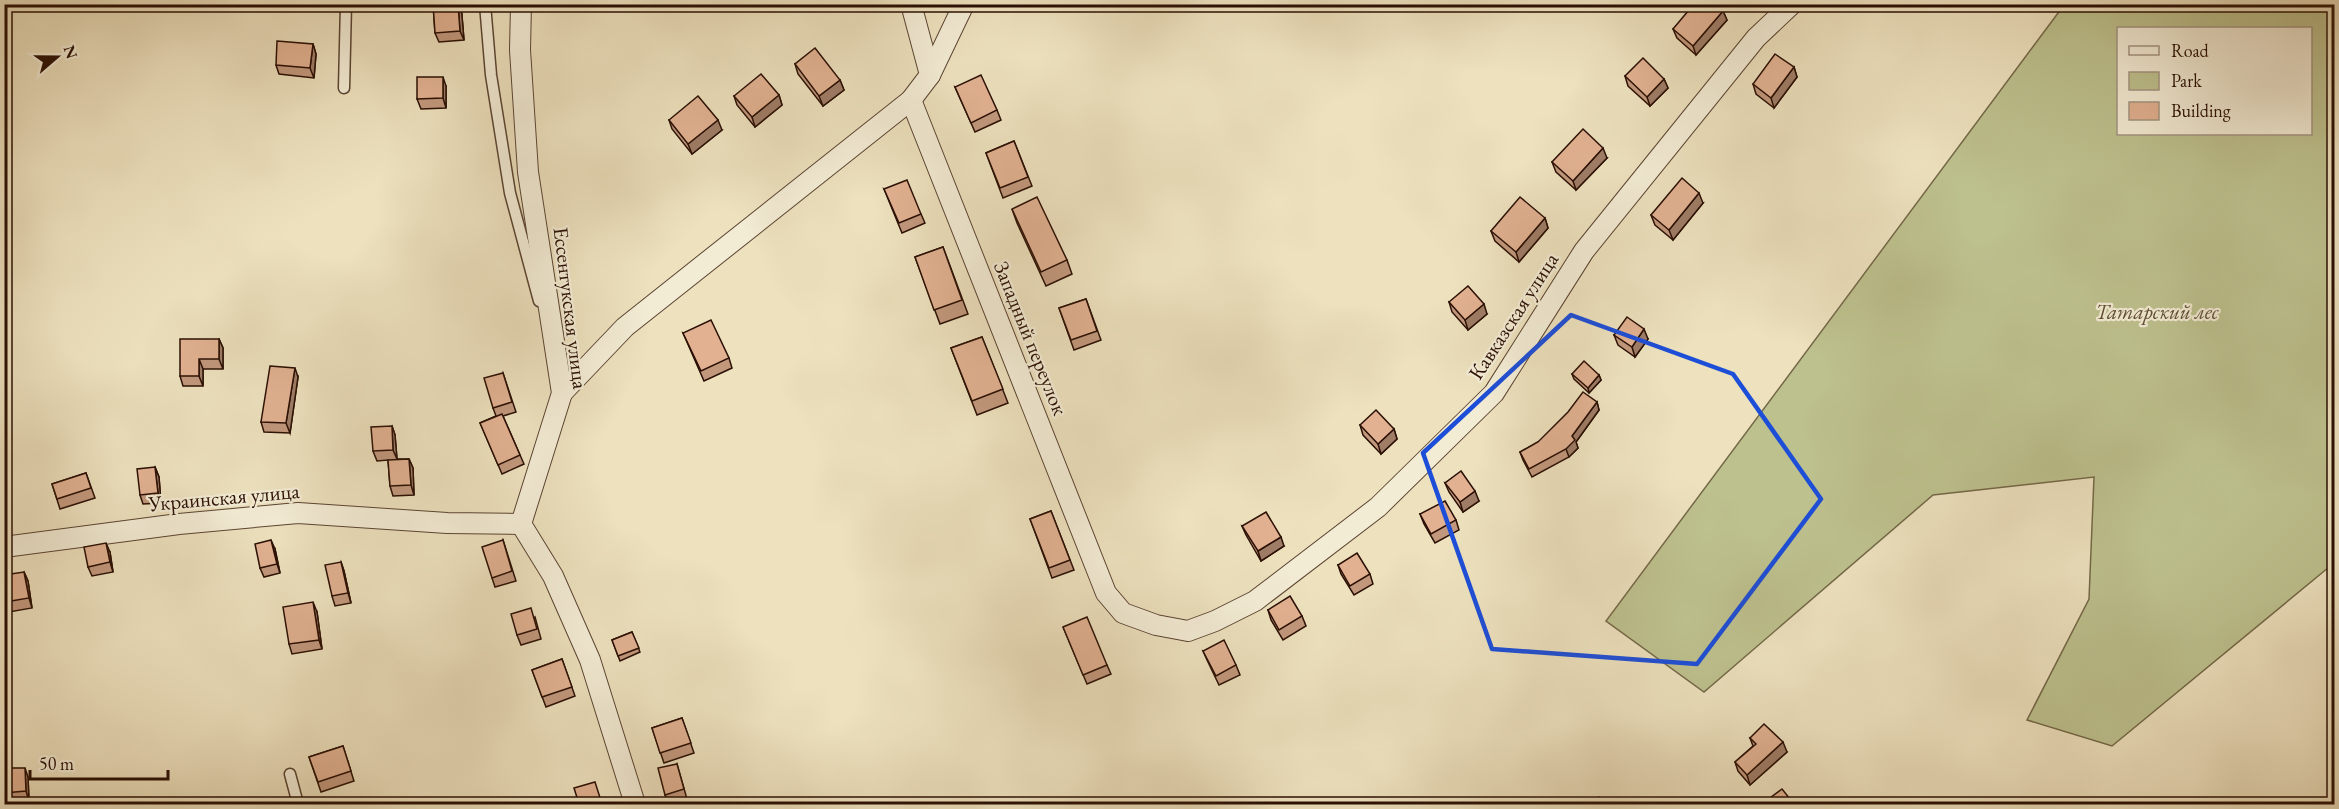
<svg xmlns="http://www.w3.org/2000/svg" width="2339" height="809" font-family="'EB Garamond',serif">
  <rect width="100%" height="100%" fill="#ede1be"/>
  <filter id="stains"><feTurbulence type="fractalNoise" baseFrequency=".00333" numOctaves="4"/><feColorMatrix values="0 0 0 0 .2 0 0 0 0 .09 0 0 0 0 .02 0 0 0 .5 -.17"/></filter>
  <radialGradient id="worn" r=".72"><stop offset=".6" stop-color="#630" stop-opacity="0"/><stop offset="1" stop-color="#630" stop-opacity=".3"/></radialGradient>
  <path fill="#bdc18e" stroke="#746848" stroke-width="1.5" fill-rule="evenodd" d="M2064,5h270v558l-222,183 -85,-26 62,-121 5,-122 -161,18 -229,197 -98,-71zM2118,28h192v106h-192z"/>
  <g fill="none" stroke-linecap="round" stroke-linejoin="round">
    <g stroke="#5b4432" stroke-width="13">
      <g id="service">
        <polyline points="485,4 491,75 510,193 539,301"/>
        <polyline points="344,88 346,4"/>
        <polyline points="290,774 298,804"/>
      </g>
    </g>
    <g stroke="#5b4432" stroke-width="22">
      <g id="minor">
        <polyline points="521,4 520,50 528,172 562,393 521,524 553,576 590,660 635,804"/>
        <polyline points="911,4 930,75"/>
        <polyline points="911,100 1106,593 1123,613 1156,625 1188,631 1215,621 1255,601 1378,507 1494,393 1584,251 1756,38 1792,4"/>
        <polyline points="562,393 625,327 911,100 930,75 964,4"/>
        <polyline points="4,547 179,524 298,513 447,523 521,524"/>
      </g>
    </g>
    <use href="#service" stroke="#f3ecd5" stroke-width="10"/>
    <use href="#minor" stroke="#f3ecd5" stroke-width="20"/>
  </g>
  <g fill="#c2987d" stroke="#2a0f03" stroke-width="1.5">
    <polygon points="433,4 461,4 464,40 439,42 435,33"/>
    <polygon points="1723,11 1727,20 1696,55 1677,38 1673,29"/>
    <polygon points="313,44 316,54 314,78 279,74 276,65"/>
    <polygon points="795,64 840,80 844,90 823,106 798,74"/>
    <polygon points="1794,67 1797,77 1774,108 1756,94 1753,84"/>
    <polygon points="1625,76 1664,79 1668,88 1650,106 1628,86"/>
    <polygon points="446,86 446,108 421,109 417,99"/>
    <polygon points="955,87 997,110 1001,120 975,132"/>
    <polygon points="779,95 782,105 755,127 737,105 734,96"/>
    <polygon points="669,120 722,130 692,154 672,129"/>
    <polygon points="1014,141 1032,186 1003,198 986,153"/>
    <polygon points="1607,158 1576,190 1556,172 1552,162"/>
    <polygon points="884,189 921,214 925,223 902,233"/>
    <polygon points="1703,203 1673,240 1655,225 1651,215"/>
    <polygon points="1012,209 1067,260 1072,274 1046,286 1017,223"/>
    <polygon points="1545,218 1548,228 1519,262 1495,241 1491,231"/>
    <polygon points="943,247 968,314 940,324 915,257"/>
    <polygon points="1086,299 1101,340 1074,350 1059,308"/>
    <polygon points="1449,302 1487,314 1468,330 1452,312"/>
    <polygon points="683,333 729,358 732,368 704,381"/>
    <polygon points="1614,335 1648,339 1635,357 1618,345"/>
    <polygon points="982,337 1008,403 977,415 951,348"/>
    <polygon points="219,339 223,348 223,369 203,369 203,386 183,386 180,376"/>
    <polygon points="503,373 516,412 503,416 524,464 502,474 480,423 496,416 493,408"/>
    <polygon points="1572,374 1599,375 1601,380 1589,393 1574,379"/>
    <polygon points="298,377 290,433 264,432 261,422"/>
    <polygon points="1597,402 1599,410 1576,442 1578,448 1569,457 1532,477 1523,460 1520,452 1538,442"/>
    <polygon points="1360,425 1394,429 1397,439 1381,454 1363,435"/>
    <polygon points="392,426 395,435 397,459 409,459 413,468 414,495 393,496 390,486 388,460 377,461 373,451"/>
    <polygon points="155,467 159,477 161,503 143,504 140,495"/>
    <polygon points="86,473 95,498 60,509 52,484"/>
    <polygon points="1445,483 1479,501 1463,512 1449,492"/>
    <polygon points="1051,511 1074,570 1052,578 1030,519"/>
    <polygon points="1420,514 1456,520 1459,530 1435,543 1424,524"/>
    <polygon points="1242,526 1284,546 1261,561 1246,535"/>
    <polygon points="503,540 516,581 495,587 492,578"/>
    <polygon points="275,549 280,573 264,577 260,568"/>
    <polygon points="110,552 113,572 92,576 88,567"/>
    <polygon points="341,562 344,571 351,603 335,606 332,596"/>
    <polygon points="1338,565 1370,574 1373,584 1354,595 1341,574"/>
    <polygon points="24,572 28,581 32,608 9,612 5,602"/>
    <polygon points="1268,610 1302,616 1306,626 1283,640 1271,620"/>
    <polygon points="317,612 322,649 292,654 289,644"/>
    <polygon points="535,617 541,639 521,645 517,635"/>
    <polygon points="1063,627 1107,665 1111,674 1087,684"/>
    <polygon points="632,632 640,652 620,661 612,640"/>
    <polygon points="1203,651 1236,665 1240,675 1219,685 1207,660"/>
    <polygon points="562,659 575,696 546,707 532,670"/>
    <polygon points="682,718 694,753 664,763 652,728"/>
    <polygon points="1750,738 1787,752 1750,785 1738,771 1735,762 1753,746"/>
    <polygon points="343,746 354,781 321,792 309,757"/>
    <polygon points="677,764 687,799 669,804 665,795"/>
    <polygon points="4,768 28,777 29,801 7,802 4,796"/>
  </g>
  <g fill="#9e7c66" stroke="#2a0f03" stroke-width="1.5">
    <polygon points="458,4 461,4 464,40 460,31"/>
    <polygon points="1723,11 1727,20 1696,55 1693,46"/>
    <polygon points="313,44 316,54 314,78 310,68"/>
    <polygon points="1794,67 1797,77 1774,108 1771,98"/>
    <polygon points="443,77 446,86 446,108 443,98"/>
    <polygon points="1664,79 1668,88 1650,106 1647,97"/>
    <polygon points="840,80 844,90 823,106 819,96"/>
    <polygon points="779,95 782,105 755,127 752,117"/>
    <polygon points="718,120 722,130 692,154 688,144"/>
    <polygon points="1603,148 1607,158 1576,190 1573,181"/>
    <polygon points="1699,193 1703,203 1673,240 1669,230"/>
    <polygon points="1545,218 1548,228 1519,262 1516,252"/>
    <polygon points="1484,304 1487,314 1468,330 1465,320"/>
    <polygon points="1644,329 1648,339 1635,357 1632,347"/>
    <polygon points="219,339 223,348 223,369 219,359"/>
    <polygon points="199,359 203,369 203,386 199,376"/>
    <polygon points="295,368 298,377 290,433 286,423"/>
    <polygon points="1599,375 1601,380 1589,393 1588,388"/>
    <polygon points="1597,402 1599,410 1576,442 1578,448 1569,457 1566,449 1572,436"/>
    <polygon points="392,426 395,435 397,459 393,450"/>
    <polygon points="1394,429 1397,439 1381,454 1378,444"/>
    <polygon points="409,459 413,468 414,495 411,485"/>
    <polygon points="155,467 159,477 161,503 158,493"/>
    <polygon points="1475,491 1479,501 1463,512 1460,502"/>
    <polygon points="1281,537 1284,546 1261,561 1258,551"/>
    <polygon points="271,540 275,549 280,573 277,564"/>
    <polygon points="106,543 110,552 113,572 110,562"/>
    <polygon points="341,562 344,571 351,603 348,593"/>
    <polygon points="24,572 28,581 32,608 29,598"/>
    <polygon points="313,602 317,612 322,649 319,640"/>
    <polygon points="1783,742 1787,752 1750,785 1747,775"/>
    <polygon points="25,768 28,777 29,801 26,791"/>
  </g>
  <g fill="#e1b191" stroke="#2a0f03" stroke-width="1.5">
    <polygon points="433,4 458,4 460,31 435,33"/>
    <polygon points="1694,4 1716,4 1723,11 1693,46 1673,29"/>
    <polygon points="277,41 313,44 310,68 276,65"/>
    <polygon points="815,48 840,80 819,96 795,64"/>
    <polygon points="1775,54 1794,67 1771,98 1753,84"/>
    <polygon points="1643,58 1664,79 1647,97 1625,76"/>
    <polygon points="761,74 779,95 752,117 734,96"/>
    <polygon points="981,75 997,110 971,123 955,87"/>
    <polygon points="417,77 443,77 443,98 417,99"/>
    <polygon points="698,96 718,120 688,144 669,120"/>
    <polygon points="1583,129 1603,148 1573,181 1552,162"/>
    <polygon points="1014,141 1028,177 1000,188 986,153"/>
    <polygon points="1682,178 1699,193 1669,230 1651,215"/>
    <polygon points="907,180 921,214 899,223 884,189"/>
    <polygon points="1037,197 1067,260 1041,272 1012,209"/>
    <polygon points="1520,197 1545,218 1516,252 1491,231"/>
    <polygon points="943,247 962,300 934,310 915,257"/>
    <polygon points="1468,286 1484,304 1465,320 1449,302"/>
    <polygon points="1086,299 1097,331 1071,340 1059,308"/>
    <polygon points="1627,317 1644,329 1632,347 1614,335"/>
    <polygon points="711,320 729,358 701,371 683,333"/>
    <polygon points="982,337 1003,389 972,401 951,348"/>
    <polygon points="180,339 219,339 219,359 199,359 199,376 180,376"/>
    <polygon points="1584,361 1599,375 1588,388 1572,374"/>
    <polygon points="270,366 295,368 286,423 261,422"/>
    <polygon points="503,373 512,402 493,408 484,378"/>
    <polygon points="1583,392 1597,402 1572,436 1575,440 1566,449 1529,469 1520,452 1538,442 1568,412"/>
    <polygon points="1376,410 1394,429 1378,444 1360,425"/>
    <polygon points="502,414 520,455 498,465 480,423"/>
    <polygon points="392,426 393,450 373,451 371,427"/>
    <polygon points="409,459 411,485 390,486 388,460"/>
    <polygon points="155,467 158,493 140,495 137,469"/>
    <polygon points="1461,471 1475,491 1460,502 1445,483"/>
    <polygon points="86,473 91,488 57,499 52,484"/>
    <polygon points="1445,501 1456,520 1431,534 1420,514"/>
    <polygon points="1051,511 1070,560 1049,568 1030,519"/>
    <polygon points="1266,512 1281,537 1258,551 1242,526"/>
    <polygon points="271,540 277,564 260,568 255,544"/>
    <polygon points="503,540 512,571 492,578 482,547"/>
    <polygon points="106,543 110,562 88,567 84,547"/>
    <polygon points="1357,553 1370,574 1350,586 1338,565"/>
    <polygon points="341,562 348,593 332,596 325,565"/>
    <polygon points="24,572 29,598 5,602 4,575"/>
    <polygon points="1290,596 1302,616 1279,630 1268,610"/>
    <polygon points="313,602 319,640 289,644 283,607"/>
    <polygon points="531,608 537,629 517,635 511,614"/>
    <polygon points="1087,617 1107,665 1083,675 1063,627"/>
    <polygon points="632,632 639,648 618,656 612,640"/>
    <polygon points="1224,640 1236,665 1216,676 1203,651"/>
    <polygon points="562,659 572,687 542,697 532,670"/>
    <polygon points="682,718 691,743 660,753 652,728"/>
    <polygon points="1764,724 1783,742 1747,775 1735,762 1756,744 1750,738"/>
    <polygon points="343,746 351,771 318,782 309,757"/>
    <polygon points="677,764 684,789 665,795 658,768"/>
    <polygon points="4,768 25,768 26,791 4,793"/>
    <polygon points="595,782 602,804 579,804 574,788"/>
    <polygon points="1782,789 1794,804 1764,804 1763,803"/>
    <polygon points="1599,797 1605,804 1591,804"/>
  </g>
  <path fill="none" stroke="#1d4ed8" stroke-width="4.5" stroke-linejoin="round" d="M1571,315l162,59 88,125 -124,165 -205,-15 -69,-196z"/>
  <g text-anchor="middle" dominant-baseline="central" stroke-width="4.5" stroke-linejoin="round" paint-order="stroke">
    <g font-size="21" fill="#2a0f03" stroke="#f3ecd5">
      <text transform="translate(571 308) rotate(83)">Ессентукская улица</text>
      <text transform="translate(1513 316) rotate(-57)">Кавказская улица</text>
      <text transform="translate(1031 338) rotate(68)">Западный переулок</text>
      <text transform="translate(224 497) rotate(-5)">Украинская улица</text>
    </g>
    <g font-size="21" font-style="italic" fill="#5d4d34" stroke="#f3ecd5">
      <text x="2157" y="311">Татарский лес</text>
    </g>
  </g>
  <rect width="2339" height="809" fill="none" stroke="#ede1be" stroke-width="24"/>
  <rect x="6" y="6" width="2327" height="797" fill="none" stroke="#2a0f03" stroke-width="3"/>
  <rect x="12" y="12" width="2315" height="785" fill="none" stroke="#2a0f03" stroke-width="1.5"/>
  <rect x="2117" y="27" width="195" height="108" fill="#f3ecd5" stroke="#a39481" stroke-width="1.5"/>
  <rect x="2129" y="46" width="30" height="9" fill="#f3ecd5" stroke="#a39481" stroke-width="1.5"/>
  <text x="2171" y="57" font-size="18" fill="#2a0f03">Road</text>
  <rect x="2129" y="72" width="30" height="18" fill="#bdc18e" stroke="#a39481" stroke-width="1.5"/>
  <text x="2171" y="87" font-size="18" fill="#2a0f03">Park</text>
  <rect x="2129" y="102" width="30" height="18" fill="#e1b191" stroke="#a39481" stroke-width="1.5"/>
  <text x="2171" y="117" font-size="18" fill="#2a0f03">Building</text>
  <g transform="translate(57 57) rotate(70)" stroke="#f3ecd5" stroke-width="4.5" paint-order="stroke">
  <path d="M0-4.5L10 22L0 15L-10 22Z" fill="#2a0f03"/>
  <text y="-9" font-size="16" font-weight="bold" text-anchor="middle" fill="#2a0f03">N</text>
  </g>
  <path d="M30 770v9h138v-9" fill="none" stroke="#2a0f03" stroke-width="3"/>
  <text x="39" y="770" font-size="18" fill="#2a0f03" stroke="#f3ecd5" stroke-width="4.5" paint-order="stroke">50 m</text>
  <rect width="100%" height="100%" filter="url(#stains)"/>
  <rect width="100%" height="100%" fill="url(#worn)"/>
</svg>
